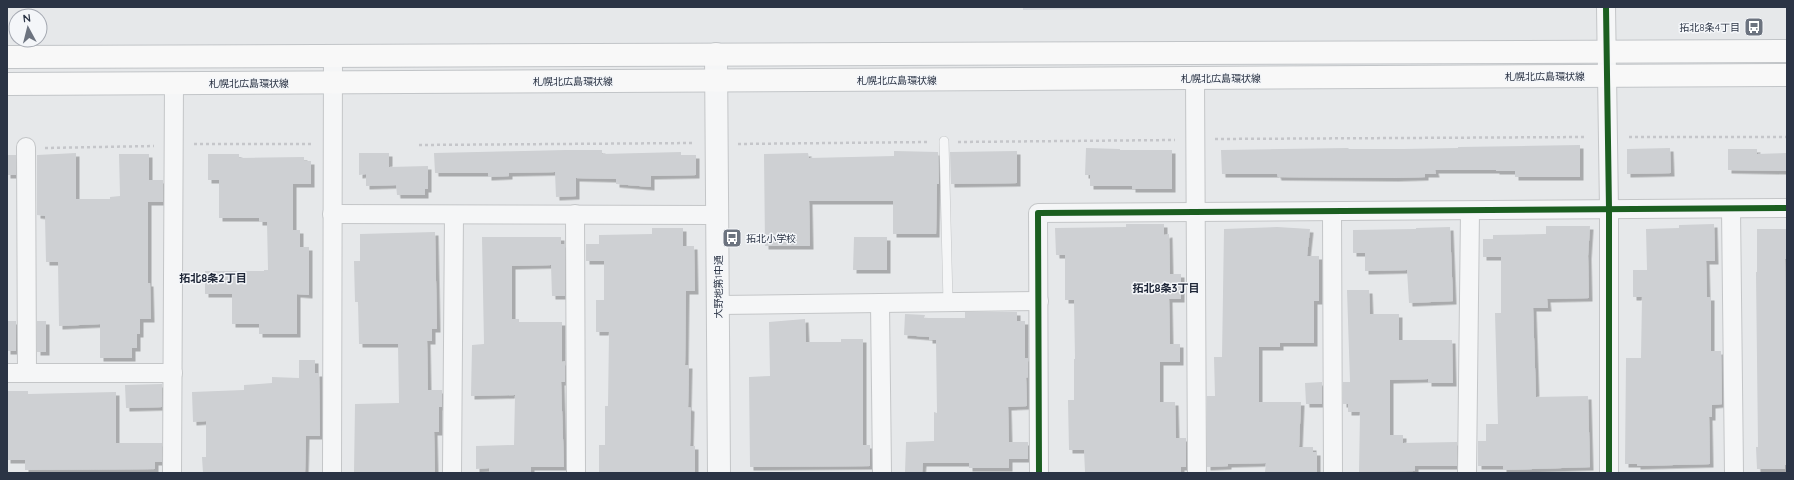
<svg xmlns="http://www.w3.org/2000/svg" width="1794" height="480" font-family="Quicksand,'Noto Sans JP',sans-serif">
  <defs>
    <filter id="shadow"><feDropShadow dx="3.5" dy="3.5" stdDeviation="0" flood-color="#0004"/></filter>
  </defs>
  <rect width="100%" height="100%" fill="#e6e8ea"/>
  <polygon fill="#d4d7dd" points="1023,7 1241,7 1023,10"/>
  <g fill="#ced0d3" filter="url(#shadow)">
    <polygon points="1580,145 1580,177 1515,177 1515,171 1496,171 1496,170 1435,170 1436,174 1425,174 1425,177 1395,178 1278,177 1277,174 1222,174 1221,150 1348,148 1349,149 1403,149 1458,148 1458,147"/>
    <polygon points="1086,148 1120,149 1120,150 1172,150 1172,189 1132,189 1132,186 1090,186 1090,175 1085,175"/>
    <polygon points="1670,148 1671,173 1627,174 1627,149"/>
    <polygon points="1728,149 1757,149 1757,154 1787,153 1787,171 1728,170"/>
    <polygon points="566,150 602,150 602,154 681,152 681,155 696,155 696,175 651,176 651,187 616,184 616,179 576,178 576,196 556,197 555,172 509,173 509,176 488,177 488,173 435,173 434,153"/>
    <polygon points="894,151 938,152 939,184 937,184 936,234 893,234 893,201 809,201 810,246 765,246 764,154 808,153 809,158 894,156"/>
    <polygon points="1017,151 1017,183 951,184 950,152"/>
    <polygon points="76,153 76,199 110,199 110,197 120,196 119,154 149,154 149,180 163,180 163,202 148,202 148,283 150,283 151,319 140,319 140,334 137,334 137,348 132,348 132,358 100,358 100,324 59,326 58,262 46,262 45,216 37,215 37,155"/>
    <polygon points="359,153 389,153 389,167 428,166 428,189 425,189 425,195 397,195 396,185 366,186 366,174 359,175"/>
    <polygon points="208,154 239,154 239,158 304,157 304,161 311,161 311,184 293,184 293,230 300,230 300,247 309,247 309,295 297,294 297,334 259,334 259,324 232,324 232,294 205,294 205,271 264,271 264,270 268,270 267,222 259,222 259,218 219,218 219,180 208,180"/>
    <rect x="7" y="155" width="9" height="20"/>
    <polygon points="1126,224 1164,224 1164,235 1169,234 1170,274 1181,274 1181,299 1169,299 1170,344 1180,344 1180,362 1160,362 1160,402 1175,402 1176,438 1186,438 1186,467 1181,467 1181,473 1085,472 1084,450 1069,450 1068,400 1074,400 1074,359 1075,359 1074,300 1065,300 1065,255 1056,255 1055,228 1126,227"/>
    <polygon points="1714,224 1715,261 1706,261 1707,297 1711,297 1711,351 1721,351 1722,404 1712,405 1712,417 1709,417 1710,464 1637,466 1637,464 1625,464 1626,358 1641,358 1642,297 1633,297 1633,270 1647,270 1646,229 1679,228 1679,225"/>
    <polygon points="1546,226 1590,226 1588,256 1589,298 1547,299 1548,308 1533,308 1536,397 1588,396 1590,467 1503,470 1503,466 1478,466 1478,441 1486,441 1486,424 1498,424 1495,313 1501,313 1501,257 1483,257 1483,239 1493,239 1493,235 1546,234"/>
    <polygon points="1277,227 1310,229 1307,256 1319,256 1319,301 1314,301 1314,343 1280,343 1280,347 1259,347 1259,402 1301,402 1299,447 1313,447 1313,452 1317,452 1317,473 1265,472 1266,463 1228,464 1228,466 1207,467 1207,396 1215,396 1214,357 1222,357 1224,229"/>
    <polygon points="1450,227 1453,301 1409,303 1407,270 1365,271 1365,253 1353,253 1353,230 1416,229 1416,228"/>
    <polygon points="652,228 683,228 683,246 694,246 695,291 686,291 685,365 689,365 688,407 691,408 690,446 695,446 695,473 599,472 599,445 605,445 605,406 608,406 609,332 596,332 596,300 604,300 604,261 586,261 586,244 599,244 599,235 652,234"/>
    <polygon points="1757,229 1787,229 1787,259 1785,259 1787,465 1785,465 1785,469 1757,469 1756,447 1758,447 1756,272 1757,272"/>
    <polygon points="435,232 437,329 432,329 432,341 427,341 428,390 442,390 442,407 439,407 439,432 434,432 435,472 354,473 355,404 399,403 398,344 359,344 358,302 355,302 354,261 360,261 360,234"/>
    <polygon points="482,237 561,237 561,244 565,244 565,296 552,296 551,265 512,266 512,319 519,319 519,322 562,322 562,362 565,361 565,382 561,382 564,467 531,467 531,473 489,473 489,468 476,469 476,446 514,445 515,395 471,396 472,345 484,344"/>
    <polygon points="854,237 887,237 887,270 853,270"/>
    <polygon points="1347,290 1369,290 1370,314 1399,314 1399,340 1452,340 1453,383 1428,383 1428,379 1390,380 1390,435 1403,435 1403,443 1457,442 1457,466 1415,466 1415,471 1359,472 1360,412 1348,412 1348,404 1343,404 1343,382 1350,382"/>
    <polygon points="965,312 1017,312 1017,321 1025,321 1025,358 1028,358 1028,377 1026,378 1027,406 1008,407 1009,442 1028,442 1028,459 1009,459 1009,468 969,468 969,463 923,463 922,473 905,473 906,442 934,441 934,412 937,413 936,340 929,340 929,337 904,335 905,314 925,315 924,318 965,318"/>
    <polygon points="805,319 806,342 841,342 841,339 863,339 863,445 870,445 870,466 750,467 749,377 770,376 769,322"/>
    <rect x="7" y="321" width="9" height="30"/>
    <rect x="37" y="321" width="9" height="31"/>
    <polygon points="299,360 315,360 315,373 319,373 320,436 306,436 305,473 203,473 202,457 206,457 206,421 193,422 192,392 244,390 244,385 272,383 272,377 299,378"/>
    <polygon points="1322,382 1322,404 1306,404 1305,383"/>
    <polygon points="162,384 162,407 126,408 125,385"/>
    <polygon points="7,391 28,391 28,394 116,392 116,443 162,443 162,462 155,462 155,469 25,470 25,460 7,460"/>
  </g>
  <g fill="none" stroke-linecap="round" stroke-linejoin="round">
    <g stroke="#c4c6c8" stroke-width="10">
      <polyline id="service" points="944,141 948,302"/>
    </g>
    <g stroke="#c4c6c8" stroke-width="20">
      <g id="minor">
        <polyline points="1606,7 1609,209 1609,473"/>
        <polyline points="1195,78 1197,473"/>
        <polyline points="26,147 27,373"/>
        <polyline points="1731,209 1734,473"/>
        <polyline points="1332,212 1333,473"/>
        <polyline points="332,214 717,215"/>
        <polyline points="575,214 576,473"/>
        <polyline points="880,303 882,473"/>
        <polyline points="718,305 1039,301"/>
        <polyline points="7,373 173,373"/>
        <polyline points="172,473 174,83"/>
        <polyline points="332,473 333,55"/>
        <polyline points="452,473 454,215"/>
        <polyline points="1039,473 1038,213 1787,208"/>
        <polyline points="1467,473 1470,211"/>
      </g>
    </g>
    <g stroke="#c4c6c8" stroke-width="24">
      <polyline id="tertiary" points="716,54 719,473"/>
    </g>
    <g stroke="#c2c5c8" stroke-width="24">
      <g id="primary">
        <polyline points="7,57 1787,51"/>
        <polyline points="7,84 1787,75"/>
      </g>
    </g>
    <g stroke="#c5c6ca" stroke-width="2.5" stroke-dasharray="3 3" stroke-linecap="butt">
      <polyline points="1629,137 1787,137"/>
      <polyline points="1215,139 1587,137"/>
      <polyline points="958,142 1175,140"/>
      <polyline points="194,144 312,144"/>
      <polyline points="738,144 929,142"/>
      <polyline points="419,145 695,143"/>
      <polyline points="45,148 154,146"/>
    </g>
    <use href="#service" stroke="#f5f6f7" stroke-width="9"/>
    <use href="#minor" stroke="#f5f6f7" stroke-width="18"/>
    <use href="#tertiary" stroke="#f5f6f7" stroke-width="22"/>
    <use href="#primary" stroke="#f8f8f8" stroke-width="22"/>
    <g stroke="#f4f6f9" stroke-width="8">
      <g id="cycleway">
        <polyline points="1606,7 1609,209 1609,473"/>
        <polyline points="1039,473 1038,213 1787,208"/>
      </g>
    </g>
    <use href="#cycleway" stroke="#1b5e20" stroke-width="6"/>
  </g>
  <defs>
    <g id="bus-square" transform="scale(1)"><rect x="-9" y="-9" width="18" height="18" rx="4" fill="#6c737f" stroke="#f4f6f9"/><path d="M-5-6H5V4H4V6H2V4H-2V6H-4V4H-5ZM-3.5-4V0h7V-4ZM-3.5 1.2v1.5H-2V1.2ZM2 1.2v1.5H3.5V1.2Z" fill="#fff"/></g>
  </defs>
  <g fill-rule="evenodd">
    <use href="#bus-square" x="1754" y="27"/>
    <use href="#bus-square" x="732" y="238"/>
  </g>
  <g text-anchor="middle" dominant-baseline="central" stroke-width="3" stroke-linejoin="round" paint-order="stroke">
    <g font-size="10" fill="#2b3445" stroke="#f4f6f9" text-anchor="end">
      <text x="1740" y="27">拓北8条4丁目</text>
      <text x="746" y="238" text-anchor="start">拓北小学校</text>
    </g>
    <g font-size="10" fill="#2b3445" stroke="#f4f6f9">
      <text x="1545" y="76">札幌北広島環状線</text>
      <text x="1221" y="78">札幌北広島環状線</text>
      <text x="897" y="80">札幌北広島環状線</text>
      <text x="573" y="81">札幌北広島環状線</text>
      <text x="249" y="83">札幌北広島環状線</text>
      <text transform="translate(718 287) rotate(-90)">大野地第1中通</text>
    </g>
    <g font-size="11" font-weight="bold" fill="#1d2536" stroke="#f4f6f9">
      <text x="213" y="278">拓北8条2丁目</text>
      <text x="1166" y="288">拓北8条3丁目</text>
    </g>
  </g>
  <rect width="1794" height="480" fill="none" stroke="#2b3445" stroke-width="16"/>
  <g transform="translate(28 28) rotate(353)"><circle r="19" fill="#f4f6f9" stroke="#a4a8b1"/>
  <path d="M0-3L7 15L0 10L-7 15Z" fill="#6c737f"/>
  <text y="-6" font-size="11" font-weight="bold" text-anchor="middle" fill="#2b3445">N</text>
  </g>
</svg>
